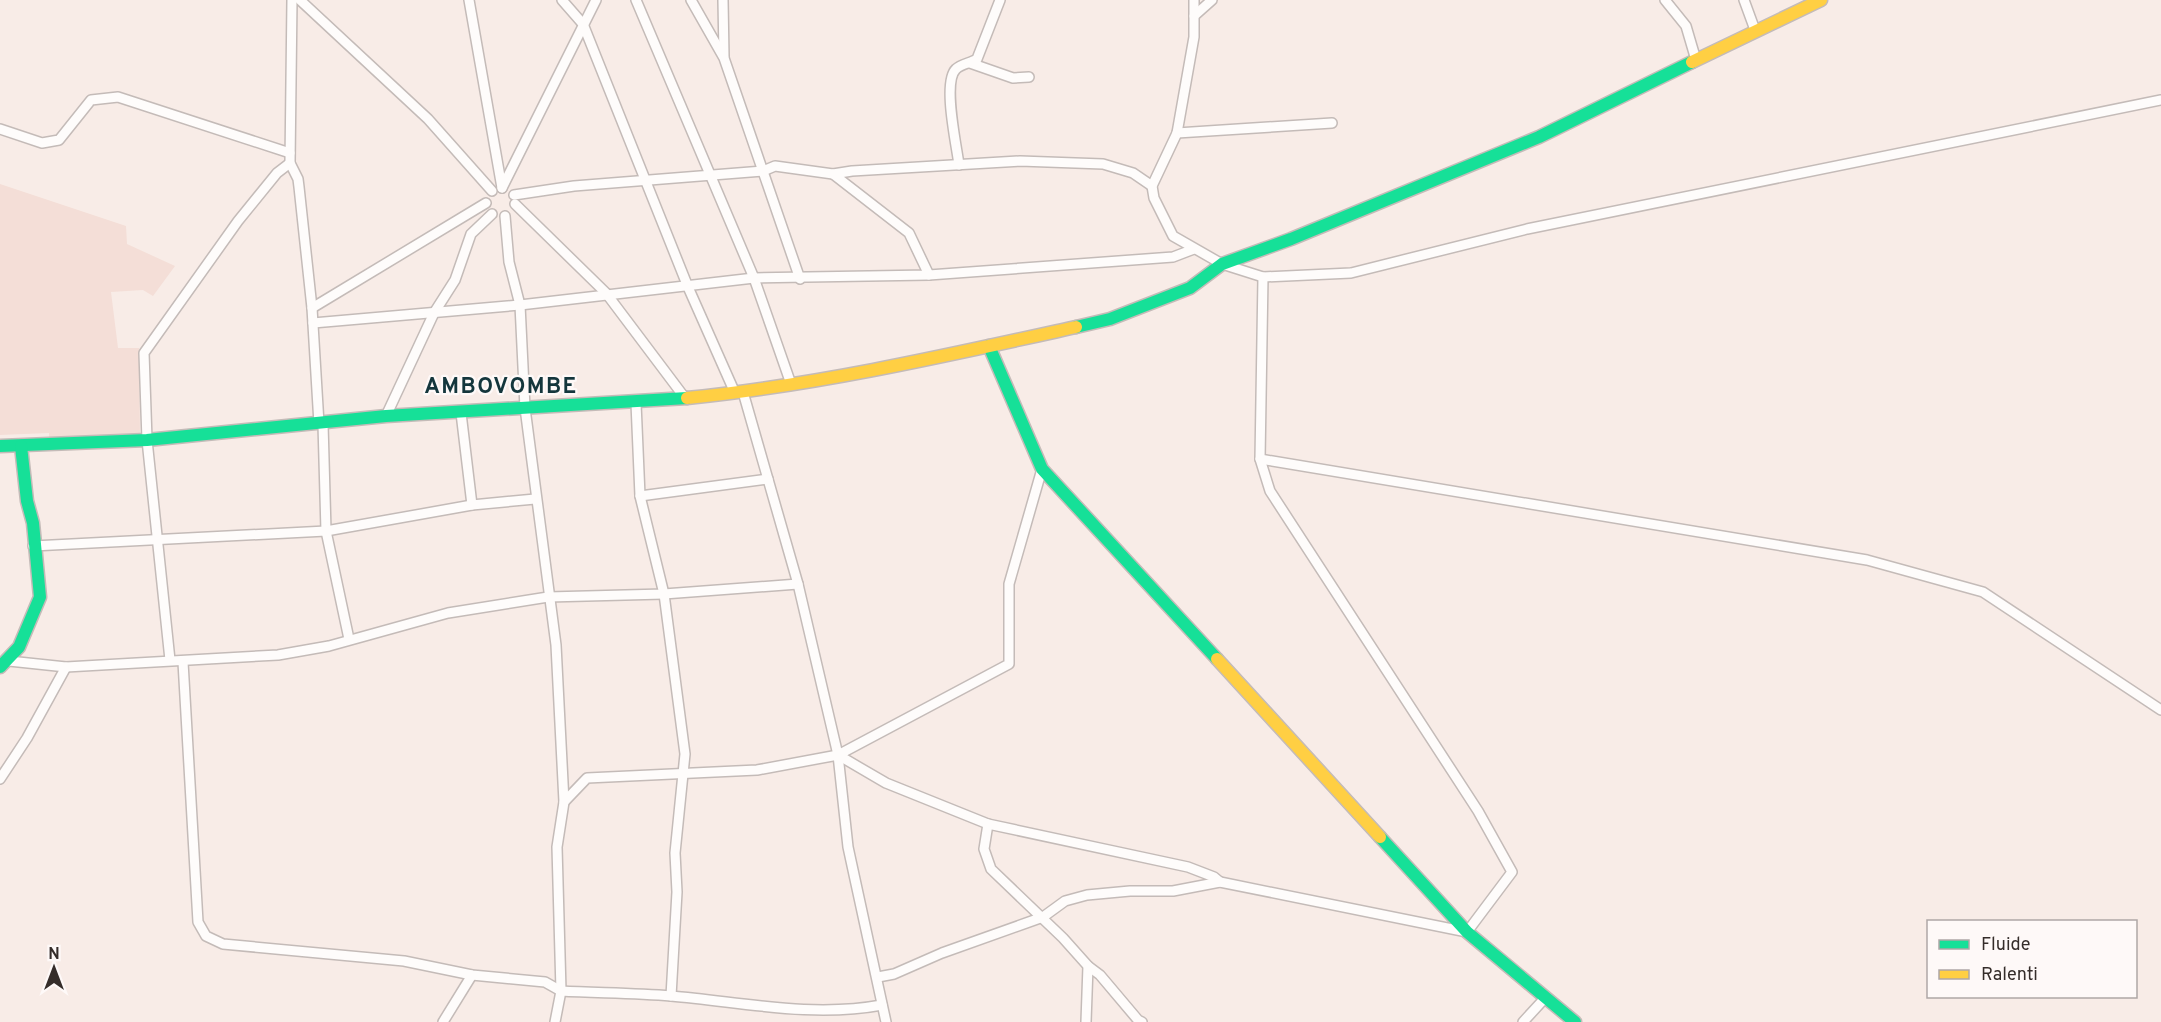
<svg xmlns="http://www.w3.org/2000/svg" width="2161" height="1022" font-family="Overpass,sans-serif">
  <rect width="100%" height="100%" fill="#f8ece7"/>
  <polygon fill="#f4ded7" points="0,184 126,226 127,244 175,266 153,296 143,290 111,292 118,348 139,348 140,438 49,439 49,433 0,435"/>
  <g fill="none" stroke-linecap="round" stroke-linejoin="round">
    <g stroke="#c4bbb8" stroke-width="12">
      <g id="street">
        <polyline points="292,0 290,163 298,179 299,187 312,308 319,424"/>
        <polyline points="300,0 428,119 492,191"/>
        <polyline points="469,0 502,188"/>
        <polyline points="562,0 583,24 688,287 735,393"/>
        <polyline points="636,0 754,278 791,384"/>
        <polyline points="691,0 724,58 800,279"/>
        <polyline points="723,0 724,56"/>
        <polyline points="1194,0 1194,37 1180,116 1177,133 1152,186 1154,198 1173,236 1222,264 1263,277 1351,273 1527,229 2161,100"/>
        <polyline points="1665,0 1686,26 1696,60"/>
        <polyline points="1744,0 1755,30"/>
        <polyline points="1194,16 1212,0"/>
        <polyline points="970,63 1013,78 1029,77"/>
        <polyline points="0,129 42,143 59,140 91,100 118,97 290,153"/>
        <polyline points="1177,133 1332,123"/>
        <path d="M959,165c-2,-18 -17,-83 -3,-96 5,-5 15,-6 21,-10l23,-59"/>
        <polyline points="833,174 909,233 929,275"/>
        <polyline points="502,188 596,0"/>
        <polyline points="514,195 574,186 763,171 775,166 833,174 852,171 1020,161 1103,164 1133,173 1152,186"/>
        <polyline points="515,204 606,293 685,398"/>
        <polyline points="505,216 509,262 520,305 525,408 556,645 564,802 557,847 561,991 555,1022"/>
        <polyline points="312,308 486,203"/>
        <polyline points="313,323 520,305 754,278 929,275 1173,257 1194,249"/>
        <polyline points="743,392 798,584 838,755 848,847 886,1022"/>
        <polyline points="636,403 640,496 664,594 685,754 675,853 677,892 671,996"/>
        <polyline points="461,413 472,505"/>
        <polyline points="386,416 434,313 455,280 471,234 492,214"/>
        <polyline points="323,424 326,531 349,639"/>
        <polyline points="1260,459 1867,560 1983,592 2161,710"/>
        <polyline points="640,496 768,479"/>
        <polyline points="33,546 326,531 472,505 535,499"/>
        <polyline points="170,660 147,440 144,353 238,221 277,173 290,163"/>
        <polyline points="9,661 66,667 278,655 329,646 448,613 548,597 664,594 798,584"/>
        <path d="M183,662l15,260 8,14 17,8 181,17 68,14 73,7 16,9c36,2 73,2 110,5 71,6 140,22 211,9"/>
        <polyline points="838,755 886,783 988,824 1188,867 1214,877 1220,882"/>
        <polyline points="0,779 27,738 66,667"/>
        <polyline points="564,802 587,778 757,770 838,755 1009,664 1009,584 1042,469"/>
        <polyline points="988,824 984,849 991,869 1063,938 1088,966 1086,1022"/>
        <polyline points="1088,966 1100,975 1138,1020 1142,1022"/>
        <polyline points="878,977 894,974 942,953 1043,917 1065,901 1087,895 1130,891 1173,891 1220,882 1467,932 1512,872 1478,811 1270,491 1260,459 1263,277"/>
        <polyline points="443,1022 472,975"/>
        <polyline points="1523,1022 1546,997"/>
      </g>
    </g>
    <g stroke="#c4bbb8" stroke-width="15">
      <g id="fast">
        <polyline points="1076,327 1110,319 1190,288 1222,264 1291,239 1539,137 1692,62"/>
        <polyline points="989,346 1042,469 1217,659"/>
        <polyline points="0,446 147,440 386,416 687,398"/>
        <polyline points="0,667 19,647 40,597 33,523 27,501 21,446"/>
        <polyline points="1380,837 1467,932 1575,1022"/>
      </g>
    </g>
    <g stroke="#c4bbb8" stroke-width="15">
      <g id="slow">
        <polyline points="1692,62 1821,0"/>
        <path d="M687,398c130,-13 262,-43 389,-71"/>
        <polyline points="1217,659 1380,837"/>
      </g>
    </g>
    <use href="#street" stroke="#fefcfb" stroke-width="9"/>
    <use href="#fast" stroke="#16e098" stroke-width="12"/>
    <use href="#slow" stroke="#ffcf43" stroke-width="12"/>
  </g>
  <g text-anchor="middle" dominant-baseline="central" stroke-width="4.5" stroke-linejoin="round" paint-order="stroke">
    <g font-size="22" font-weight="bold" letter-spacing="1.5" fill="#14363c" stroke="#fef9f8">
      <text x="501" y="387">AMBOVOMBE</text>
    </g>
  </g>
  <rect x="1927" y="920" width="210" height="78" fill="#fef9f8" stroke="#aea7a6" stroke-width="1.5"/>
  <rect x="1939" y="940" width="30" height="9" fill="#16e098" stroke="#aea7a6" stroke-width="1.5"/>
  <text x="1981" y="950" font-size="18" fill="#352d2a">Fluide</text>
  <rect x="1939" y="970" width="30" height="9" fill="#ffcf43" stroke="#aea7a6" stroke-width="1.5"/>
  <text x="1981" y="980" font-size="18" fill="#352d2a">Ralenti</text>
  <g transform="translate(54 968)" stroke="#fef9f8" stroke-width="4.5" paint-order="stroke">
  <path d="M0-4.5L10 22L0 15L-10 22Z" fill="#352d2a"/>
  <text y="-9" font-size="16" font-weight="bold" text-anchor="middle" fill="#352d2a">N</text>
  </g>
</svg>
